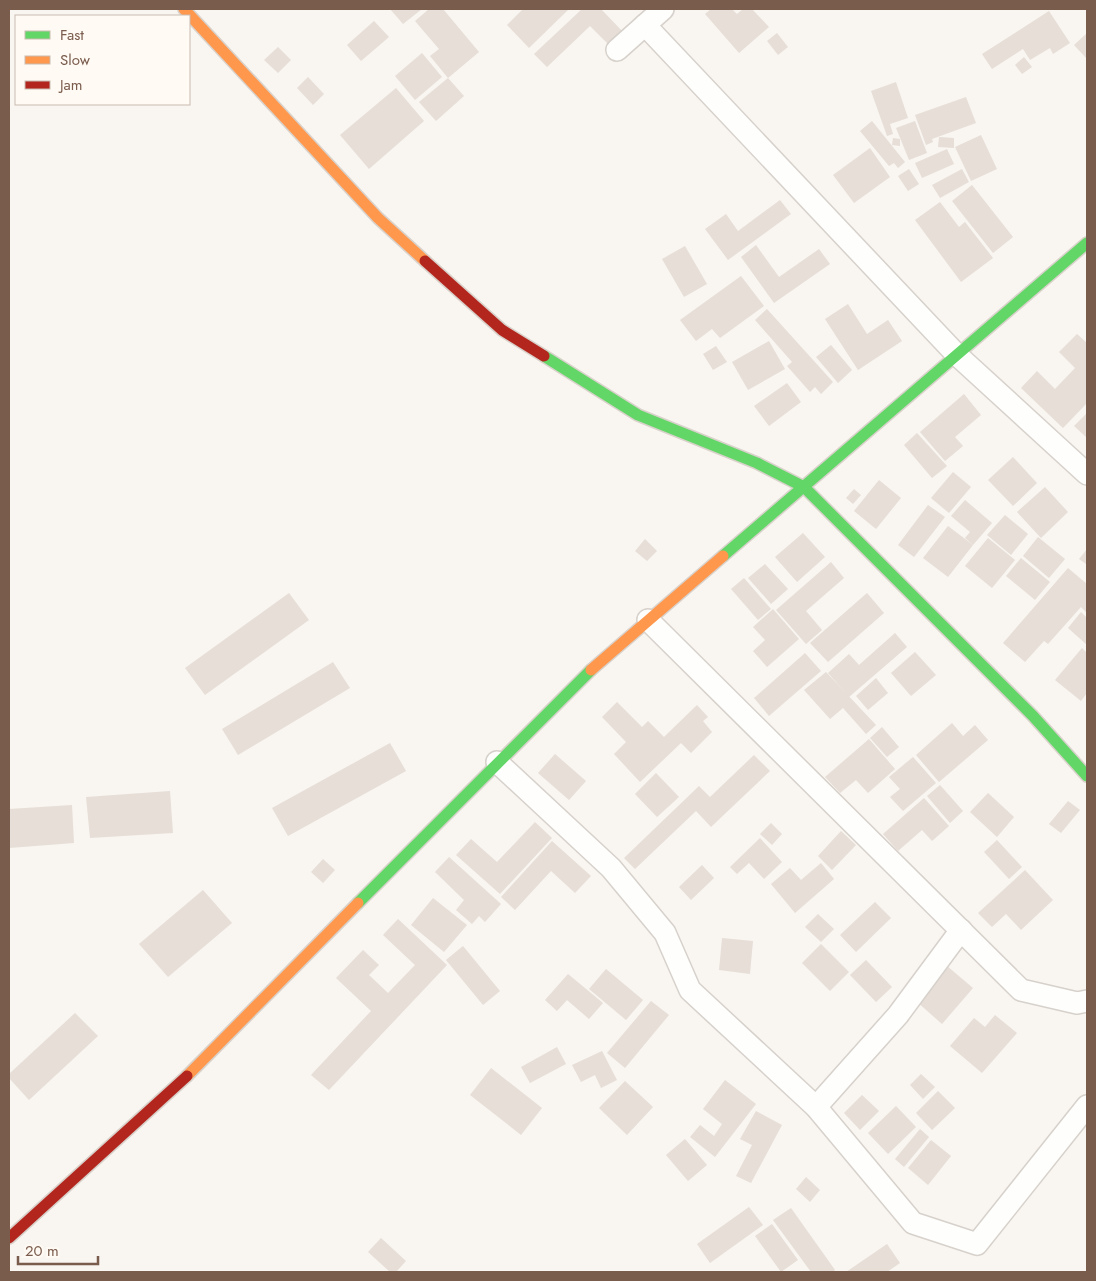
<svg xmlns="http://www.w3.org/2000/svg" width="1096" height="1281" font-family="Jost,sans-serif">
  <rect width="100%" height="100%" fill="#f9f5f0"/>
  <g fill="#e6ded7">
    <polygon points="390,9 422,9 403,24"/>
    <polygon points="429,9 443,9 479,52 448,78 430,56 439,49 415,21"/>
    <polygon points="523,9 569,9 529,48 507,25"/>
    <polygon points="582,9 601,9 622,31 608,44 590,26 547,67 534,54"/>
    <polygon points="711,9 732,9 737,14 743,9 752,9 769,27 739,53 705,14"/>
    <polygon points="1049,11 1070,43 1053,54 1050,48 1030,60 1023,49 992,69 982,54"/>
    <polygon points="374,21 389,37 361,61 347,45"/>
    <polygon points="777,33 788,47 778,55 767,41"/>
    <polygon points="1087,33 1087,59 1074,45"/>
    <polygon points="278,47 291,60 278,73 264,60"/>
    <polygon points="422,53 442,77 415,100 395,76"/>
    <polygon points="1024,57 1032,67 1022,74 1015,65"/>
    <polygon points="308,77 324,94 313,105 297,88"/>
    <polygon points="448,78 464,96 436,121 419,102"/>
    <polygon points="896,82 908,118 890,124 893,134 887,136 871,91"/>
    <polygon points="396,88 424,121 369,169 340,135"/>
    <polygon points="966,97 976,123 932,139 933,142 926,145 915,115"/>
    <polygon points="872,121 905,162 898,168 894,163 889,166 860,131"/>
    <polygon points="915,121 927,153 909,160 896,128"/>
    <polygon points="981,135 997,169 971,181 955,147"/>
    <polygon points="939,137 954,138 954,148 938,147"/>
    <polygon points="893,138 900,139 900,146 892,145"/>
    <polygon points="870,148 890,177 854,203 833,175"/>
    <polygon points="947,149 954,164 922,178 915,163"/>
    <polygon points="909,169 919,184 908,191 898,176"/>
    <polygon points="962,169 969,182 940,198 932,185"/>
    <polygon points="972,185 1013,237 993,253 952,201"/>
    <polygon points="780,200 791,214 728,260 705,229 726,214 738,231"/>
    <polygon points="940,202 959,227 965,222 993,258 961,282 915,220"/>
    <polygon points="756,245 779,277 819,249 830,264 774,303 741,257"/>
    <polygon points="685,246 707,284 684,297 662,259"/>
    <polygon points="741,276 764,306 720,338 712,329 696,341 680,320"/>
    <polygon points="848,304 867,334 888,320 902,341 858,370 825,319"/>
    <polygon points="767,309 833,382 821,394 815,387 810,392 787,366 792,362 755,320"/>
    <polygon points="1077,334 1087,343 1087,403 1063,428 1021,388 1037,371 1055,389 1075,368 1059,352"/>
    <polygon points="769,341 785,369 748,390 732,362"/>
    <polygon points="831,345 852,370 838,383 816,357"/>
    <polygon points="716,346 727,362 713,370 703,354"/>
    <polygon points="787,383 801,402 769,426 754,406"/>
    <polygon points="964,394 981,415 955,437 963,446 945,461 920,432"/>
    <polygon points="1087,413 1087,436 1086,437 1074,426"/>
    <polygon points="917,433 947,466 932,478 904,445"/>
    <polygon points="1013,457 1037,483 1013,506 988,480"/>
    <polygon points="953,472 971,487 949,513 931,498"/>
    <polygon points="879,480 901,498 876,529 854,511"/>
    <polygon points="1045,487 1068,512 1041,538 1017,512"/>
    <polygon points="854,489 861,495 853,504 846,498"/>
    <polygon points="965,500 992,523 973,545 965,538 970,532 951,516"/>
    <polygon points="928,505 945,517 914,557 898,545"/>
    <polygon points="1005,515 1028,534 1011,555 987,535"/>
    <polygon points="948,526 973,545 948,577 923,558"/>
    <polygon points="803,533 825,557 797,582 775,557"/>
    <polygon points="1038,537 1065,559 1049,578 1023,556"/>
    <polygon points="988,538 1015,560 992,588 965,566"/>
    <polygon points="645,539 657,551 647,561 635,551"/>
    <polygon points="1087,549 1087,563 1086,564 1079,559"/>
    <polygon points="1021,558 1050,582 1035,600 1006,576"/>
    <polygon points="831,562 844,578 806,611 822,630 806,644 776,610"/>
    <polygon points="765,564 788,589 771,604 748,578"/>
    <polygon points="1068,568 1087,584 1087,613 1081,607 1048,644 1044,641 1025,662 1003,643"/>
    <polygon points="744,578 771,609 758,620 731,589"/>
    <polygon points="289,593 309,620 205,695 185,668"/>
    <polygon points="867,593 884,613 828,662 810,643"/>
    <polygon points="773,609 799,639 767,667 753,651 765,640 753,627"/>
    <polygon points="1081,612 1087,618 1087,645 1068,628"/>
    <polygon points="895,633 907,647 849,697 828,673 849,654 859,665"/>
    <polygon points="1082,648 1087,653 1087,693 1081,701 1055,680"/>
    <polygon points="915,652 936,675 911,696 891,673"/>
    <polygon points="805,653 821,671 769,716 754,698"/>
    <polygon points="333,662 350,688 238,755 222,729"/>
    <polygon points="826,672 876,725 866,734 843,708 830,719 804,690"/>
    <polygon points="876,678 888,693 868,710 856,696"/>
    <polygon points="617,702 642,727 648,721 664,737 697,705 708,717 703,721 712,732 691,753 681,743 640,782 614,754 626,742 602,717"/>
    <polygon points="952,723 963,736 975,725 988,740 939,782 916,755"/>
    <polygon points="882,727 899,747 887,757 870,738"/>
    <polygon points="869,739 895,769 868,793 856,780 840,793 825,777"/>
    <polygon points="390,743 406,771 288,836 272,808"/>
    <polygon points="555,754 586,781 569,800 538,773"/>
    <polygon points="754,755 770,771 711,827 696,811 635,869 624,858 699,786 710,797"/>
    <polygon points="913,757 936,783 903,811 890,797 900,789 889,777"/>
    <polygon points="656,773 679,797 657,817 635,794"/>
    <polygon points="940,785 963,811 950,823 927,796"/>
    <polygon points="170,791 173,833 90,838 86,797"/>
    <polygon points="988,793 1014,817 997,837 970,812"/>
    <polygon points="924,798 949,826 932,841 922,830 898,851 883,834"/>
    <polygon points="1068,801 1080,810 1061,833 1049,824"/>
    <polygon points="72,805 74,843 9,848 9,809"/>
    <polygon points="535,822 552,838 500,894 456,855 471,839 497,862"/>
    <polygon points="771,823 782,834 772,845 760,834"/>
    <polygon points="841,831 856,845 832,870 818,856"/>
    <polygon points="760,838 782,862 764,879 749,863 737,874 730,867"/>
    <polygon points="997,840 1022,867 1009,879 984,852"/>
    <polygon points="552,841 591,876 575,893 551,871 515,910 501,897"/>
    <polygon points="449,857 501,904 485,922 479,916 472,924 456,910 464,900 435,872"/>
    <polygon points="323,859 335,870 323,883 311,872"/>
    <polygon points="821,863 834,879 795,913 771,884 790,868 801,880"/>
    <polygon points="702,865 714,878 691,900 679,887"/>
    <polygon points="1025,870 1053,900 1021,930 1006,914 992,927 978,913"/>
    <polygon points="203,890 232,923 168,977 139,944"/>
    <polygon points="433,898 467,925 444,952 411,925"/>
    <polygon points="875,902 891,918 856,952 840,935"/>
    <polygon points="818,914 834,929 821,942 805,927"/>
    <polygon points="398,919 447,965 329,1090 311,1075 371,1011 336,978 363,950 379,965 369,975 388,993 415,965 383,935"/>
    <polygon points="722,938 753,941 750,974 719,970"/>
    <polygon points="821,944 849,972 830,991 802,963"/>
    <polygon points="463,946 500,991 483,1005 446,960"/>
    <polygon points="866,960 892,987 876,1002 850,975"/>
    <polygon points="947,966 973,988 942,1024 916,1001"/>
    <polygon points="606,969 643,1000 626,1020 589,989"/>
    <polygon points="568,974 603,1003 589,1019 567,1000 557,1011 545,1000"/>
    <polygon points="651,1001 669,1015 625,1068 607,1053"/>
    <polygon points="75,1013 98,1036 29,1100 9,1078 9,1074"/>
    <polygon points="995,1015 1017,1033 982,1073 950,1046 974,1018 985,1027"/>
    <polygon points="557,1047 566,1064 530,1083 521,1067"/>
    <polygon points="602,1051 617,1080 601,1088 595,1075 581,1082 572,1065"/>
    <polygon points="491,1068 542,1108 521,1135 470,1095"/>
    <polygon points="921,1074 935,1087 923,1099 910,1085"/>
    <polygon points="725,1080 756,1104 715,1157 690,1137 700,1125 714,1136 722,1124 703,1109"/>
    <polygon points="625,1081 653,1107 627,1135 599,1108"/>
    <polygon points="938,1091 955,1108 932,1130 916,1113"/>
    <polygon points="862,1095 879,1111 860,1130 844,1113"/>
    <polygon points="896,1106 916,1127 888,1154 868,1133"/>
    <polygon points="756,1111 782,1125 751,1183 736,1176 752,1145 740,1139"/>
    <polygon points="920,1129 929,1137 904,1167 895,1159"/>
    <polygon points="685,1139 707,1165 688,1181 666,1155"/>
    <polygon points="931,1140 951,1156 928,1185 908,1168"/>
    <polygon points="806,1177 820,1190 810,1202 796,1189"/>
    <polygon points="749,1207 763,1225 710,1263 697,1244"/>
    <polygon points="791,1208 835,1270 832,1272 811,1272 773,1220"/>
    <polygon points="772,1224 798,1260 781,1272 755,1236"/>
    <polygon points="381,1238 406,1261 396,1272 390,1272 368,1252"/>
    <polygon points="887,1244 900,1263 887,1272 846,1272"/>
  </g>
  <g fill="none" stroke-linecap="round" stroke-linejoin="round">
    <g stroke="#d7d1cb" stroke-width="24">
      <g id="street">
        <polyline points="645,25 957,355 1087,474"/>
        <polyline points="617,50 663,9"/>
        <polyline points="648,620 1021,990 1077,1003 1087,1001"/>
        <polyline points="497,762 611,868 665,933 690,990 816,1107 913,1223 977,1244 1087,1106"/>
        <polyline points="816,1107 898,1015 961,930"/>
      </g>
    </g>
    <g stroke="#d9d2cb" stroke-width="14">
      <g id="fast">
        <polyline points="544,356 638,415 757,463 804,487 1033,716 1087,776"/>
        <polyline points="723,556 1087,243"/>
        <polyline points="358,903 591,670"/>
      </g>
    </g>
    <g stroke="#d9d2cb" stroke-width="14">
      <g id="slow">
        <polyline points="184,9 378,218 425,261"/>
        <polyline points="591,670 723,556"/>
        <polyline points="187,1076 358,903"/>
      </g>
    </g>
    <g stroke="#d9d2cb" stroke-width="14">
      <g id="jam">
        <polyline points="425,261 502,330 544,356"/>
        <polyline points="9,1238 187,1076"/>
      </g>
    </g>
    <use href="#street" stroke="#fefefd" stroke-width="21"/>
    <use href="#fast" stroke="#63d668" stroke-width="11"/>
    <use href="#slow" stroke="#ff974d" stroke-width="11"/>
    <use href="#jam" stroke="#b3261e" stroke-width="11"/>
  </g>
  <rect width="1096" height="1281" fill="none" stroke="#7a5c4d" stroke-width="20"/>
  <rect x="15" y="15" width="175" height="90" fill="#fffaf3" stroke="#cabbb1"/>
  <rect x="25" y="31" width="25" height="8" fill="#63d668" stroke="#cabbb1"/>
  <text x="60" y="40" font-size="15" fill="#7a5c4d">Fast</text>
  <rect x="25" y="56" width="25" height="8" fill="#ff974d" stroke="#cabbb1"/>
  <text x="60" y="65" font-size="15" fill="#7a5c4d">Slow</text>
  <rect x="25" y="81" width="25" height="8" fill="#b3261e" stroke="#cabbb1"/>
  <text x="60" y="90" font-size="15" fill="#7a5c4d">Jam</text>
  <path d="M18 1256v8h80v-8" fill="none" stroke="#7a5c4d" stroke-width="2.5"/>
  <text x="25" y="1256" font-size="15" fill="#7a5c4d" stroke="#fffaf3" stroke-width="4" paint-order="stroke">20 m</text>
</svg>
